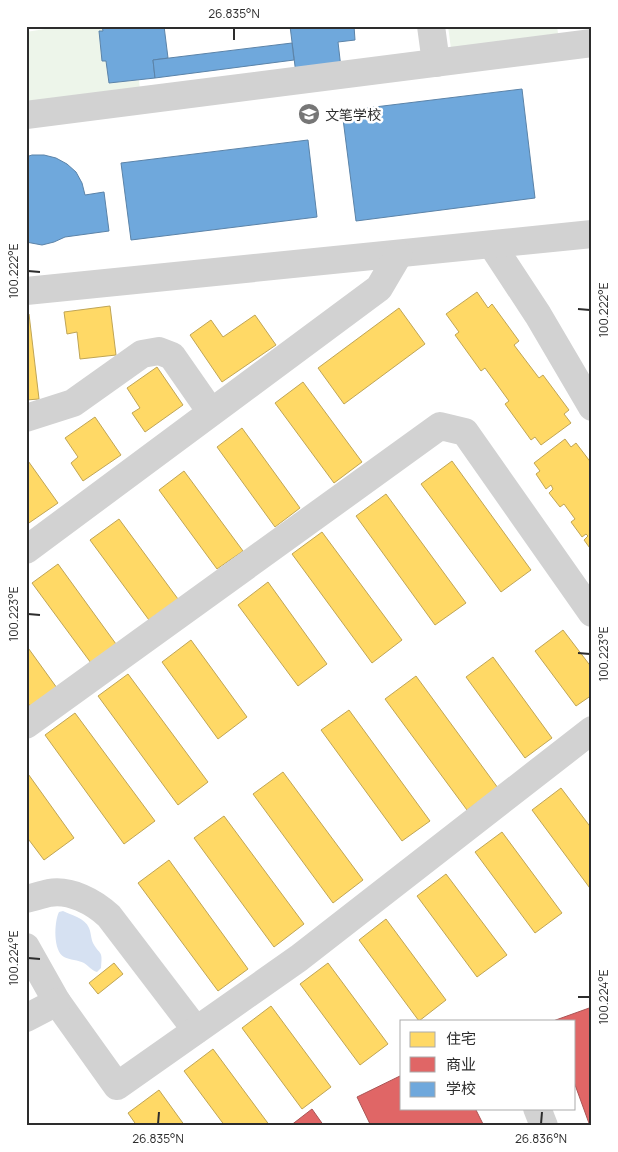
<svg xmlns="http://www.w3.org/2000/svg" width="618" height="1152" font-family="Manrope,'Noto Sans SC',sans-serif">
  <rect width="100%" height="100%" fill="#fff"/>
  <g fill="#edf5ea">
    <polygon points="64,26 102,26 103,31 99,32 102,61 106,61 109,83 139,80 140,90 26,103 26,32"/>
    <polygon points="448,26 557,26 559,41 451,49"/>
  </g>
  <path fill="#d6e1f2" d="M63,911c8,4 22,7 26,17 2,4 2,11 4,15 7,13 10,6 8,25l-4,4c-6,-2 -8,-6 -13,-9 -6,-3 -14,-3 -20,-6 -11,-6 -10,-35 -5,-45z"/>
  <g fill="#ffd966" stroke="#c0a555">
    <polygon points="477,292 488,308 492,304 519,341 514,345 539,378 543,375 569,410 564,414 571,423 541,445 535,437 531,440 505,404 509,401 485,368 481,371 455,335 459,332 446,314"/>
    <polygon points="110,306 116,355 80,359 77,332 67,334 64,312"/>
    <polygon points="399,308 425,344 344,404 318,368"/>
    <polygon points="26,314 29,314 39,399 26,400"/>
    <polygon points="255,315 276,345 222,382 190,335 211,320 223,337"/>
    <polygon points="157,367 183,405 145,432 132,413 140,408 127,388"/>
    <polygon points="303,382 362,462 334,483 275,403"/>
    <polygon points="95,417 121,455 83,481 71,463 78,457 65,438"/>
    <polygon points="242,428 300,508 275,527 217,447"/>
    <polygon points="565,439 571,447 576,443 592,464 592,551 584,540 588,536 586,534 582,537 571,522 575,519 564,504 560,507 549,493 553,489 551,485 546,489 536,474 540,471 534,463"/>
    <polygon points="26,458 58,503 26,525"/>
    <polygon points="452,461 531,570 501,592 421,484"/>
    <polygon points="184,471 243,551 217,569 159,490"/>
    <polygon points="386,494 466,603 435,625 356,516"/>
    <polygon points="119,519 178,599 149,620 90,540"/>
    <polygon points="322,532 402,640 372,663 292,554"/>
    <polygon points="58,564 116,644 91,663 32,583"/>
    <polygon points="268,582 327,664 298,686 238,605"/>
    <polygon points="563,630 592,668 592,695 576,706 535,651"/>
    <polygon points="191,640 247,717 218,739 162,662"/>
    <polygon points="26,645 57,688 31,707 26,701"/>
    <polygon points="493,657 552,738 525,758 466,677"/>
    <polygon points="128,674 208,782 178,805 98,696"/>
    <polygon points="416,676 498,788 467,810 385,699"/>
    <polygon points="349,710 430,821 402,841 321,730"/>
    <polygon points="75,713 155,821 124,844 45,735"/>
    <polygon points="26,771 74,838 44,860 26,836"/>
    <polygon points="283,772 363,880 333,903 253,794"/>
    <polygon points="561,788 592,829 592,891 532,810"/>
    <polygon points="224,816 304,924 274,947 194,838"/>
    <polygon points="502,832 562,913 535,933 475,852"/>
    <polygon points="169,860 248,969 218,991 138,883"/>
    <polygon points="446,874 507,955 477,977 417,896"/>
    <polygon points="386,919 446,1000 419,1021 359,940"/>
    <polygon points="114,963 123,974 98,994 89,983"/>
    <polygon points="328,963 388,1044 360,1065 300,984"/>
    <polygon points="271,1006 331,1087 302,1109 242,1028"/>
    <polygon points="213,1049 270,1126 225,1126 184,1071"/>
    <polygon points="159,1090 185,1126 137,1126 128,1113"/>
  </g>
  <g fill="#e06666" stroke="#a55">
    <polygon points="592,1007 592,1126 590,1126 574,1082 574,1021 553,1021"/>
    <polygon points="402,1075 402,1108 475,1108 484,1126 371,1126 357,1097"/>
    <polygon points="312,1109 324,1126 290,1126"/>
  </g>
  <g fill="#6fa8dc" stroke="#5b83a8">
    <polygon points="102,26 164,26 168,58 153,60 155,78 109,83 106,61 102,61 99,31 103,31"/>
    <polygon points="290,26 354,26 355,40 338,42 341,68 296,74"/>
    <polygon points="292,43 294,60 155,78 153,60"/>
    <polygon points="522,89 535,198 356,221 342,111"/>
    <polygon points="308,140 317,217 131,240 121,163"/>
    <polygon points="32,155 44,155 56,158 67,164 76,172 82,183 85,195 104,192 109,231 65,237 54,242 42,245 26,242 26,157"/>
  </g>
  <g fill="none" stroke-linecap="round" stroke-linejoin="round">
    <g stroke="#d2d2d2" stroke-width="28">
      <polyline points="431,26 436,63"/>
      <polyline points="26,115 592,43"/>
      <polyline points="492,245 538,315 592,407"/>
      <polyline points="26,291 592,234"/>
      <polyline points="26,418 73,403 142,354 159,351 172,356 211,412"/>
      <polyline points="26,550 379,288 399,254"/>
      <polyline points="26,725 440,426 465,432 592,613"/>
      <path d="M26,899c8,-2 15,-4 23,-6 21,-4 45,9 60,23l87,114"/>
      <polyline points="26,947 57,1002 117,1086 299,958 592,730"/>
      <polyline points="26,1018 57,1002"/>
      <polyline points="537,1108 544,1126"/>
    </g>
  </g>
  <path fill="none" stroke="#2d2d2d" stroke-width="2" d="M234,40v-12M28,271l12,1M578,309l12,1M28,614l12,1M578,653l12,1M28,958l12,1M578,997h12M158,1124l1,-12M541,1124l1,-12"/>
  <defs>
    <g id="school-disc" transform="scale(1.125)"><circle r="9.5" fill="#767676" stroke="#fff"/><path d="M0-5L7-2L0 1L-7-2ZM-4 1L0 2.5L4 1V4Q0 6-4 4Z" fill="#fff"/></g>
  </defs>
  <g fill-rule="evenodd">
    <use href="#school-disc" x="309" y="114"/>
  </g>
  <g text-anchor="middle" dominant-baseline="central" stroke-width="5" stroke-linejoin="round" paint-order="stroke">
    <g font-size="14" fill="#2d2d2d" stroke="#fff" text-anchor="start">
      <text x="325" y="114">文笔学校</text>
    </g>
  </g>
  <rect width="618" height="1152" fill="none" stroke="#ffffff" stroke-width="55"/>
  <rect x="400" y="1020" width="175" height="90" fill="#ffffff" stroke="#ababab"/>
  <rect x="410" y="1032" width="25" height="15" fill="#ffd966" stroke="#ababab"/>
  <text x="446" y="1044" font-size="15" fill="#2d2d2d">住宅</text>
  <rect x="410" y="1057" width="25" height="15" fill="#e06666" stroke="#ababab"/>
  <text x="446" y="1070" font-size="15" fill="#2d2d2d">商业</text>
  <rect x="410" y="1082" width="25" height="15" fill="#6fa8dc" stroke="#ababab"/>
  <text x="446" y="1094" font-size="15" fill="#2d2d2d">学校</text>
  <rect x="28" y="28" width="562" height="1096" fill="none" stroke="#2d2d2d" stroke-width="2"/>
  <g font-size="12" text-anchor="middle" fill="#2d2d2d">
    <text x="234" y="18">26.835°N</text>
    <text transform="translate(14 271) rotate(-90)" y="4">100.222°E</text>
    <text transform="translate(604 310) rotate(-90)" y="4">100.222°E</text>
    <text transform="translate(14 614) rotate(-90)" y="4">100.223°E</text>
    <text transform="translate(604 654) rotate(-90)" y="4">100.223°E</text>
    <text transform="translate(14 958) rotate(-90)" y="4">100.224°E</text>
    <text transform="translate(604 997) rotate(-90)" y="4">100.224°E</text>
    <text x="158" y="1143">26.835°N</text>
    <text x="541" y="1143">26.836°N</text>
  </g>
</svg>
